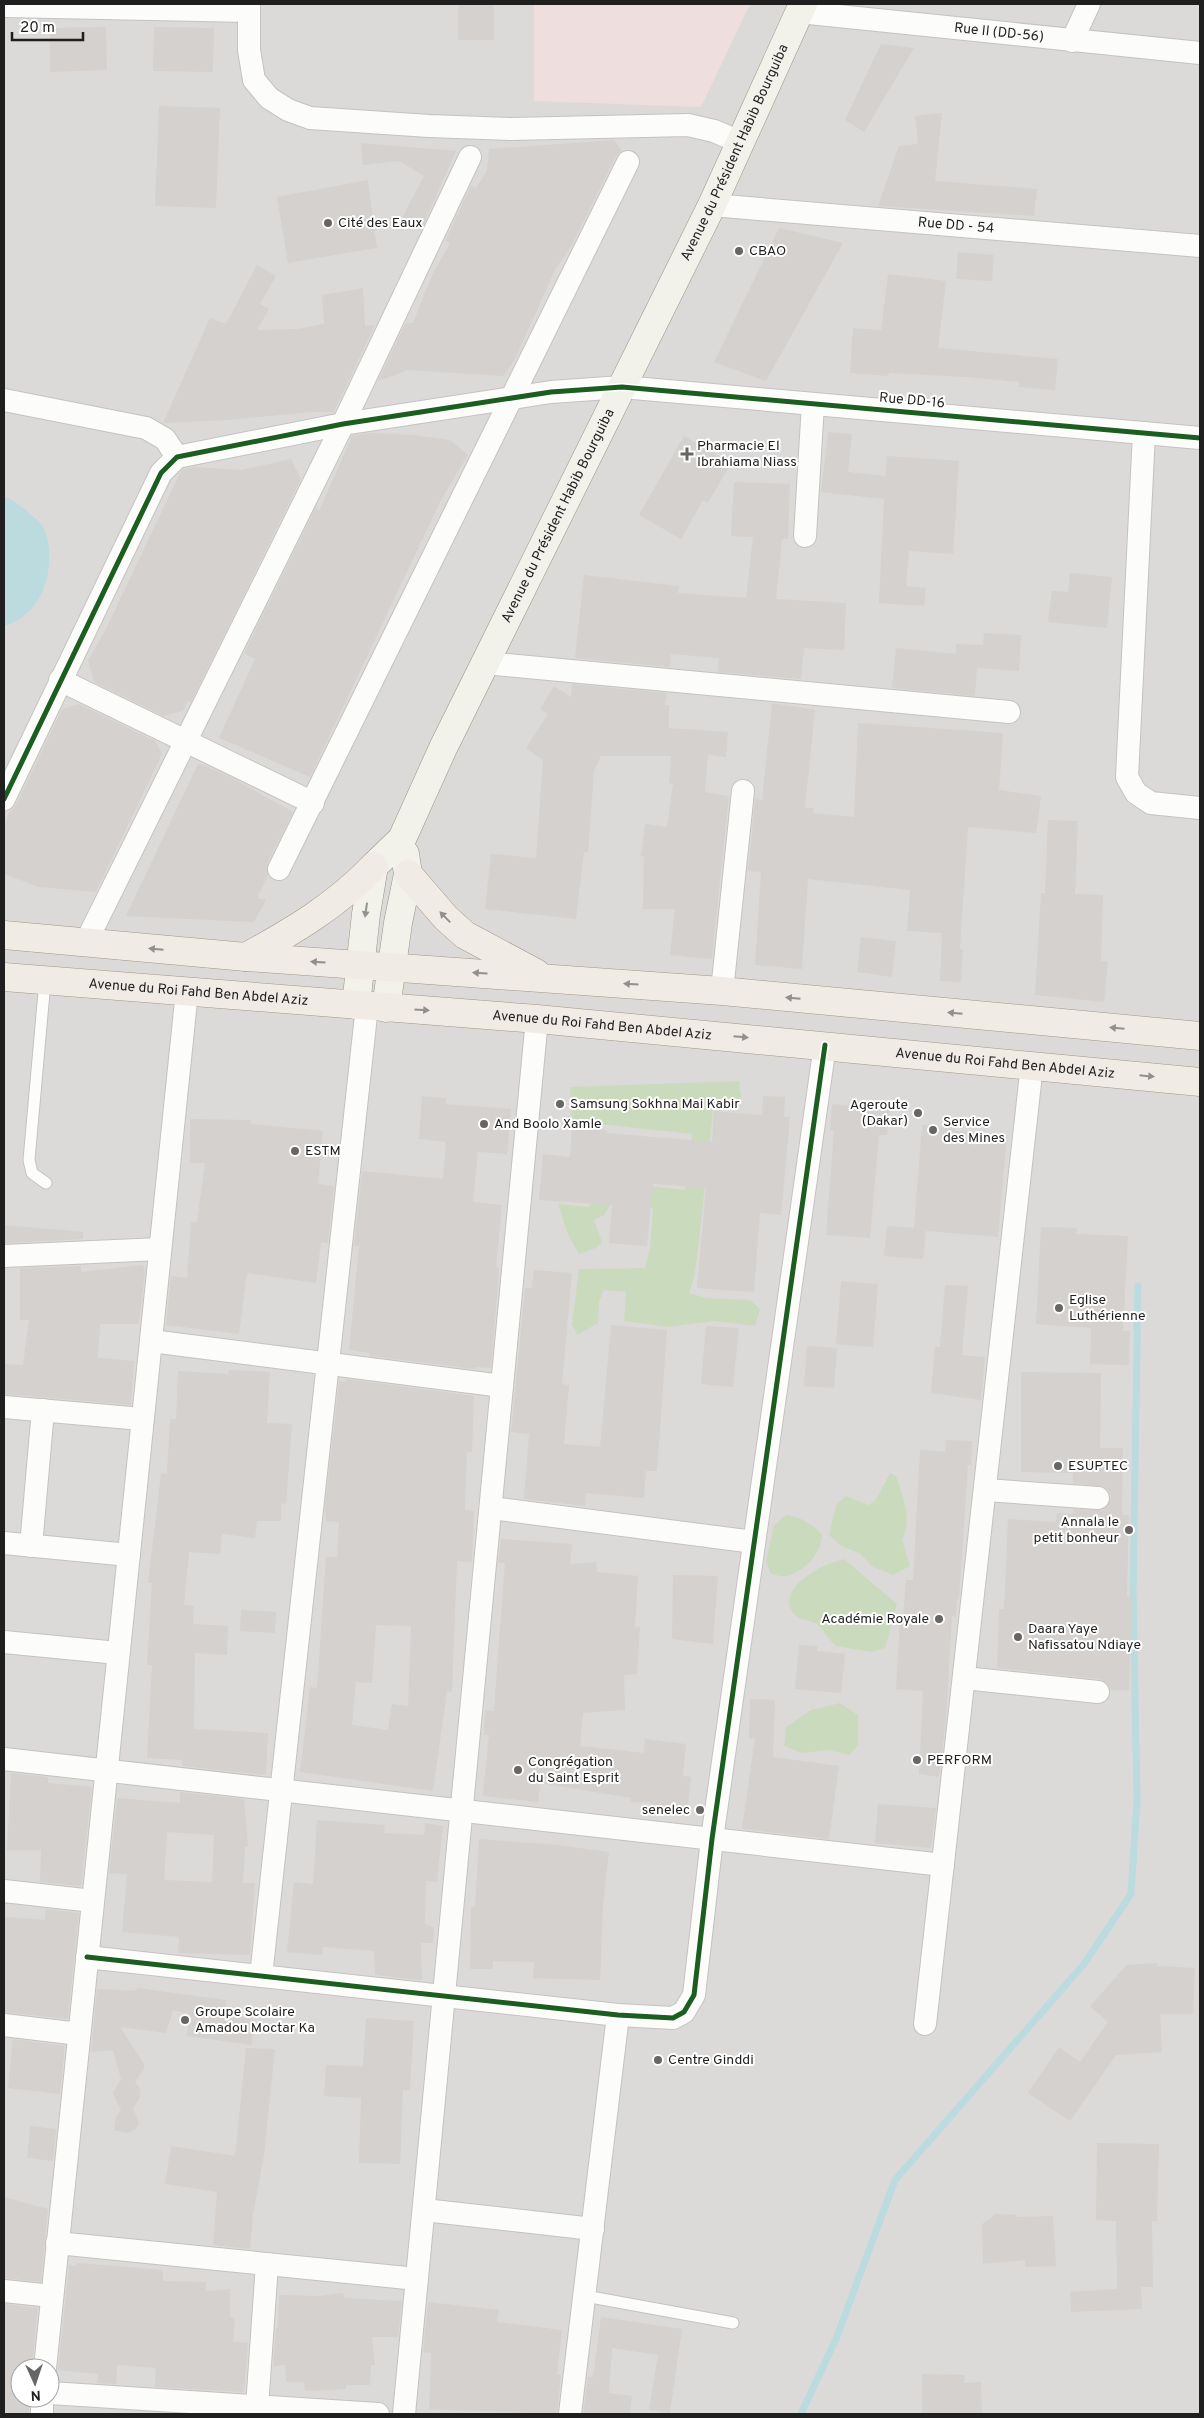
<svg xmlns="http://www.w3.org/2000/svg" width="1204" height="2418" font-family="Overpass,sans-serif">
  <rect width="100%" height="100%" fill="#edeae7"/>
  <path fill="#dcdad9" fill-rule="evenodd" d="M4,4h1196v2410h-1196zM20,2368h30v30h-30z"/>
  <polygon fill="#efdede" points="534,4 750,4 701,107 534,101"/>
  <g fill="#cadbbd">
    <polygon points="739,1081 741,1097 737,1110 713,1110 698,1251 694,1278 689,1293 705,1298 750,1300 760,1309 755,1326 714,1321 668,1327 624,1321 626,1292 604,1290 599,1302 598,1323 578,1335 572,1325 579,1269 645,1268 650,1248 653,1208 611,1204 604,1215 594,1220 602,1242 596,1248 579,1254 568,1235 558,1204 589,1207 593,1202 598,1180 685,1190 692,1134 572,1121 570,1087"/>
    <path d="M890,1473l6,3c7,22 17,42 6,64l8,26 -17,9 -20,-8 -14,-14 -18,-7 -12,-11 7,-30 10,-9 22,9 8,-5z"/>
    <path d="M786,1515c15,2 25,8 36,19 1,17 -17,38 -35,42 -5,1 -11,-1 -16,-2l-5,-13 8,-36z"/>
    <path d="M844,1559l53,45 -12,44 -14,4 -35,-6c-7,-6 -12,-15 -18,-21 -6,-6 -18,-3 -24,-11 -20,-27 31,-51 50,-55z"/>
    <polygon points="840,1703 858,1715 858,1745 849,1755 828,1750 802,1753 784,1746 786,1727 811,1710"/>
  </g>
  <path fill="#bbdbdf" d="M4,496c9,3 38,26 41,34 12,36 -1,85 -41,96z"/>
  <g fill="none" stroke-linecap="round" stroke-linejoin="round">
    <polyline stroke="#bbdbdf" stroke-width="7" points="801,2414 836,2339 895,2180 1084,1964 1131,1894 1137,1800 1133,1591 1138,1286"/>
  </g>
  <g fill="#d4d1ce" fill-rule="evenodd">
    <rect x="458" y="4" width="36" height="36"/>
    <polygon points="106,27 107,70 50,72 50,28"/>
    <polygon points="154,27 214,28 213,72 153,71"/>
    <polygon points="881,44 914,48 864,132 845,120"/>
    <polygon points="159,106 220,108 216,208 155,206"/>
    <polygon points="942,113 935,181 1037,189 1034,216 878,206 899,146 918,144 915,116"/>
    <polygon points="614,140 622,151 616,156 573,243 555,270 514,361 503,376 408,370 378,381 405,324 413,323 433,273 450,243 445,241 471,186 476,188 487,171 489,149"/>
    <polygon points="361,143 456,151 421,230 401,220 424,176 399,161 363,165"/>
    <polygon points="368,180 377,248 288,263 277,197"/>
    <polygon points="779,228 843,243 766,381 714,362"/>
    <polygon points="958,252 994,255 992,281 956,279"/>
    <polygon points="257,265 276,276 260,304 269,309 257,330 297,329 324,324 322,295 363,288 365,326 375,325 334,412 310,412 227,420 163,423 210,318 226,324"/>
    <polygon points="888,274 946,281 938,348 1058,359 1055,390 1019,387 1019,382 967,377 889,373 888,376 850,373 853,328 881,330"/>
    <polygon points="828,432 852,434 848,472 885,476 887,456 959,461 953,554 909,551 906,586 926,588 924,606 879,603 884,499 821,492"/>
    <polygon points="369,433 414,435 450,440 468,455 441,500 310,777 219,738 255,659 244,653 316,507 319,511 352,436"/>
    <polygon points="684,436 731,463 708,503 703,500 681,539 639,515"/>
    <polygon points="291,459 301,479 191,702 188,701 183,711 163,716 94,682 88,660 104,633 180,473 183,469 194,467 242,470"/>
    <polygon points="734,482 790,484 788,539 782,539 776,599 846,603 844,650 804,648 801,679 718,672 719,658 671,654 670,667 575,658 584,575 679,586 678,593 746,598 753,537 731,536"/>
    <polygon points="1070,573 1112,577 1107,628 1048,622 1052,591 1068,592"/>
    <polygon points="984,633 1021,635 1019,671 977,668 975,696 892,688 896,648 956,654 956,644 983,645"/>
    <polygon points="572,684 667,693 665,705 669,705 669,728 728,732 726,757 708,755 705,792 729,796 712,959 670,955 675,909 643,909 644,857 641,856 645,824 667,827 673,784 669,783 671,756 601,756 594,771 588,852 584,852 576,919 485,909 491,854 536,858 543,760 526,748 548,714 540,709 554,686 571,697"/>
    <polygon points="772,703 815,710 805,808 814,808 813,813 854,817 858,723 1003,733 999,790 1041,796 1036,833 968,827 960,949 963,949 961,982 940,981 942,933 907,931 910,890 808,879 802,969 755,965 761,872 748,871 755,799 762,800"/>
    <polygon points="79,704 155,741 162,754 96,892 39,887 4,874 4,828 9,813 16,805 62,709"/>
    <polygon points="198,764 204,765 234,779 293,812 267,864 268,875 257,898 266,900 254,922 126,916"/>
    <polygon points="1048,820 1078,821 1075,894 1103,895 1101,961 1108,962 1104,1002 1035,995 1041,893 1045,893"/>
    <polygon points="861,937 896,941 892,977 857,972"/>
    <polygon points="422,1096 446,1098 446,1104 511,1109 507,1154 478,1152 473,1202 502,1205 496,1267 499,1268 498,1286 491,1368 475,1367 475,1369 370,1356 370,1353 349,1350 359,1246 354,1246 362,1171 443,1179 446,1142 419,1139"/>
    <polygon points="763,1096 785,1097 784,1117 790,1117 781,1215 760,1213 754,1292 697,1288 706,1188 653,1184 647,1246 609,1243 612,1205 539,1200 543,1154 570,1157 572,1127 607,1130 606,1133 712,1142 714,1111 762,1115"/>
    <polygon points="832,1104 890,1109 887,1135 879,1135 870,1238 826,1235 834,1131 830,1130"/>
    <polygon points="190,1119 251,1120 251,1124 323,1131 318,1184 334,1186 328,1243 321,1242 316,1283 247,1273 239,1334 166,1325 171,1276 187,1278 191,1222 197,1222 205,1163 190,1163"/>
    <polygon points="922,1125 955,1128 955,1131 1007,1135 998,1237 926,1231 923,1259 884,1256 887,1226 914,1228"/>
    <polygon points="4,1225 83,1232 83,1239 4,1243"/>
    <polygon points="1041,1227 1077,1228 1076,1234 1128,1236 1123,1331 1130,1331 1129,1365 1090,1364 1091,1328 1036,1324"/>
    <polygon points="143,1265 145,1272 139,1324 100,1324 98,1358 134,1361 131,1405 4,1394 4,1364 23,1365 29,1320 20,1320 20,1268 81,1266 81,1272"/>
    <polygon points="534,1270 572,1273 562,1384 569,1385 564,1444 600,1447 611,1325 667,1330 657,1471 646,1471 644,1498 586,1493 585,1506 524,1499 529,1434 511,1432 525,1288 532,1288"/>
    <polygon points="841,1281 878,1284 873,1347 836,1344"/>
    <polygon points="945,1285 968,1286 962,1355 985,1357 981,1400 931,1393 935,1347 940,1347"/>
    <polygon points="706,1326 739,1328 733,1387 701,1384"/>
    <polygon points="807,1346 837,1348 834,1388 804,1386"/>
    <polygon points="229,1370 270,1372 267,1423 292,1424 286,1504 281,1503 281,1521 257,1521 255,1538 222,1534 220,1554 189,1552 184,1605 194,1606 193,1624 228,1626 227,1655 195,1653 194,1729 268,1733 266,1775 182,1766 182,1760 147,1758 152,1665 147,1665 152,1583 148,1583 160,1482 161,1473 167,1474 170,1419 176,1419 178,1371 228,1374"/>
    <polygon points="1021,1372 1101,1373 1100,1448 1123,1448 1122,1515 1129,1515 1127,1596 1132,1597 1129,1690 1111,1690 1106,1682 1099,1679 997,1668 999,1609 1004,1609 1008,1519 1056,1522 1057,1513 1073,1514 1073,1509 1103,1510 1111,1499 1110,1492 1105,1487 1073,1483 1073,1473 1021,1472"/>
    <path d="M346,1379l128,17 -2,56h-5l-2,58 9,1 -2,51 -15,-1 -5,131 -5,-1 -14,100 -133,-19 10,-85 7,1 9,-131h11l2,-35 -13,-1 -1,-14 14,-126 7,1zM376,1625l35,1 -3,80 -16,-2 -4,26 -36,-5 4,-43 16,1z"/>
    <polygon points="946,1440 972,1441 971,1465 968,1465 959,1599 957,1599 956,1617 952,1616 946,1721 939,1777 919,1774 923,1691 896,1689 900,1618 903,1618 906,1580 913,1580 920,1450 945,1452"/>
    <polygon points="501,1539 572,1544 570,1564 596,1562 597,1572 638,1576 635,1627 640,1626 637,1674 624,1675 625,1710 583,1713 580,1746 644,1753 645,1739 686,1744 683,1776 691,1777 687,1814 649,1811 650,1802 631,1802 631,1798 540,1783 538,1802 483,1796 489,1735 484,1735 485,1710 494,1711 499,1641 505,1563 498,1563"/>
    <polygon points="673,1575 718,1576 713,1644 672,1639"/>
    <polygon points="241,1610 276,1612 275,1633 240,1631"/>
    <polygon points="799,1645 817,1646 817,1651 845,1654 841,1693 795,1689"/>
    <polygon points="750,1699 775,1700 773,1757 839,1766 829,1839 742,1829 755,1738 749,1738"/>
    <polygon points="11,1773 48,1777 48,1783 92,1787 81,1886 40,1882 41,1850 7,1850"/>
    <path d="M180,1792l64,7 4,48h-3l-2,36h12l-5,72 -72,-2 1,-16 -57,-5 5,-58 -18,-1 8,-75 63,5zM167,1832l47,3 -2,47 -48,-2z"/>
    <polygon points="878,1804 936,1808 931,1848 875,1843"/>
    <polygon points="317,1820 385,1825 384,1833 424,1835 425,1823 443,1826 437,1882 426,1881 425,1924 434,1927 433,1943 421,1943 422,1980 375,1975 374,1951 323,1947 322,1955 287,1952 294,1882 313,1884"/>
    <polygon points="479,1839 558,1845 609,1852 603,1905 600,1980 533,1978 534,1962 493,1961 493,1969 470,1969 471,1907 475,1907"/>
    <polygon points="46,1909 79,1913 68,2019 4,2012 4,1917 45,1920"/>
    <polygon points="1158,1963 1158,1966 1195,1968 1193,2014 1160,2014 1162,2052 1116,2055 1070,2121 1028,2093 1059,2047 1080,2062 1108,2022 1090,2006 1127,1965"/>
    <polygon points="137,1988 226,2000 224,2014 253,2019 252,2045 187,2036 190,2014 173,2010 166,2033 120,2027 144,2064 144,2069 135,2082 140,2089 139,2099 133,2108 139,2123 135,2130 127,2133 114,2130 116,2117 121,2110 113,2093 121,2079 113,2050 91,2052 97,1989 136,1991"/>
    <polygon points="366,2018 414,2021 410,2090 403,2090 400,2164 359,2163 361,2098 324,2096 326,2065 363,2066"/>
    <polygon points="13,2039 65,2046 60,2094 8,2088"/>
    <polygon points="246,2048 275,2049 264,2155 253,2215 250,2249 213,2245 217,2192 165,2184 171,2146 235,2156"/>
    <polygon points="30,2126 56,2129 53,2161 27,2158"/>
    <polygon points="1097,2143 1159,2144 1157,2221 1152,2221 1153,2287 1141,2287 1142,2309 1071,2312 1070,2292 1117,2289 1116,2221 1096,2220"/>
    <polygon points="4,2197 48,2209 41,2282 4,2278"/>
    <polygon points="996,2214 1016,2215 1017,2217 1053,2216 1056,2266 1025,2267 1025,2260 983,2264 982,2224"/>
    <polygon points="77,2263 163,2270 163,2281 206,2282 206,2291 230,2289 230,2317 235,2319 233,2342 248,2343 244,2392 155,2387 156,2368 117,2365 116,2384 97,2383 98,2374 58,2370 69,2265 76,2266"/>
    <polygon points="343,2293 344,2298 402,2301 398,2337 372,2337 375,2365 371,2365 370,2385 346,2385 346,2389 305,2391 304,2382 286,2382 285,2365 273,2366 276,2328 278,2328 279,2295 319,2296"/>
    <polygon points="428,2302 499,2310 497,2322 562,2330 557,2375 561,2375 557,2414 429,2409 431,2353 423,2352"/>
    <polygon points="5,2304 38,2308 32,2368 20,2368 20,2398 29,2398 29,2414 4,2414"/>
    <polygon points="601,2317 682,2329 670,2413 649,2410 658,2355 612,2348 609,2393 632,2396 630,2414 583,2414 588,2377 593,2377"/>
    <polygon points="922,2374 965,2375 964,2383 981,2382 982,2414 922,2414"/>
  </g>
  <g fill="none" stroke-linecap="round" stroke-linejoin="round">
    <g stroke="#c4c3c2" stroke-width="13">
      <g id="service">
        <polyline points="45,981 29,1160 32,1173 46,1183"/>
        <polyline points="585,2296 733,2323"/>
      </g>
    </g>
    <g stroke="#c4c3c2" stroke-width="24">
      <g id="minor">
        <polyline points="249,4 249,50 254,80 269,98 288,110 310,118 429,126 511,129 688,125 714,131 740,142"/>
        <polyline points="4,6 249,11"/>
        <path id="s1" d="M799,12l401,41"/>
        <polyline points="1072,41 1089,4"/>
        <path id="s2" d="M712,205l488,41"/>
        <polyline points="4,400 146,428 165,439 177,457"/>
        <polyline points="1144,433 1127,777 1136,793 1151,803 1200,808"/>
        <polyline points="805,536 813,404"/>
        <polyline points="485,663 1009,712"/>
        <polyline points="60,680 313,803"/>
        <polyline points="4,799 161,473 177,457 343,424 551,392 622,387 1200,438"/>
        <polyline points="279,869 628,162"/>
        <polyline points="86,942 343,424 470,157"/>
        <polyline points="722,991 743,791"/>
        <polyline points="4,1256 160,1249"/>
        <polyline points="151,1341 502,1386"/>
        <polyline points="4,1407 142,1419"/>
        <polyline points="985,1490 1098,1498"/>
        <polyline points="491,1508 754,1542"/>
        <polyline points="4,1543 129,1555"/>
        <polyline points="31,1546 43,1410"/>
        <polyline points="4,1642 118,1653"/>
        <polyline points="964,1678 1098,1692"/>
        <polyline points="4,1759 943,1865"/>
        <polyline points="4,1891 93,1901"/>
        <polyline points="87,1957 618,2015 673,2018 684,2012 694,1995 712,1839 825,1045"/>
        <polyline points="261,1976 367,1006"/>
        <polyline points="925,2024 1032,1065"/>
        <polyline points="4,2025 79,2034"/>
        <polyline points="424,2210 593,2229"/>
        <polyline points="57,2243 417,2279"/>
        <polyline points="4,2291 52,2296"/>
        <polyline points="45,2368 187,991"/>
        <polyline points="50,2393 378,2414"/>
        <polyline points="42,2398 42,2414"/>
        <polyline points="257,2407 267,2264"/>
        <polyline points="404,2414 537,1019"/>
        <polyline points="570,2414 618,2015"/>
      </g>
    </g>
    <g stroke="#979680" stroke-width="29">
      <g id="secondary">
        <path id="s3" d="M356,1005l10,-91 8,-48 28,-27 41,-91 269,-543 91,-201"/>
        <polyline points="386,1008 398,923 408,874 405,854"/>
      </g>
    </g>
    <g stroke="#a39684" stroke-width="29">
      <g id="primary">
        <polyline points="408,874 446,918 465,935 536,973"/>
        <polyline points="4,935 246,957 722,991 1200,1036"/>
        <path d="M246,957c47,-26 90,-51 128,-91"/>
        <path id="s4" d="M4,977l533,42 663,63"/>
      </g>
    </g>
    <use href="#service" stroke="#fcfcfb" stroke-width="11"/>
    <use href="#minor" stroke="#fcfcfb" stroke-width="22"/>
    <use href="#secondary" stroke="#f3f2ea" stroke-width="28"/>
    <use href="#primary" stroke="#f0ebe5" stroke-width="28"/>
    <g stroke="#fff" stroke-width="8">
      <g id="cycleway">
        <polyline points="4,799 161,473 177,457 343,424 551,392 622,387 1200,438"/>
        <polyline points="87,1957 618,2015 673,2018 684,2012 694,1995 712,1839 825,1045"/>
      </g>
    </g>
    <use href="#cycleway" stroke="#1b5e20" stroke-width="5"/>
  </g>
  <defs><path id="oneway-solid" d="M-6-.8H1V-3.2L6.5 0L1 3.2V.8H-6Z" transform="scale(1.25)"/></defs>
  <use fill="#94938f" href="#oneway-solid" transform="translate(366 910) rotate(98)"/>
  <g fill="#928f8c">
    <use href="#oneway-solid" transform="translate(445 917) rotate(-134)"/>
    <use href="#oneway-solid" transform="translate(156 949) rotate(-175)"/>
    <use href="#oneway-solid" transform="translate(318 962) rotate(-176)"/>
    <use href="#oneway-solid" transform="translate(480 973) rotate(-176)"/>
    <use href="#oneway-solid" transform="translate(631 984) rotate(-176)"/>
    <use href="#oneway-solid" transform="translate(793 998) rotate(-175)"/>
    <use href="#oneway-solid" transform="translate(422 1010) rotate(4)"/>
    <use href="#oneway-solid" transform="translate(955 1013) rotate(-175)"/>
    <use href="#oneway-solid" transform="translate(1117 1028) rotate(-175)"/>
    <use href="#oneway-solid" transform="translate(741 1037) rotate(5)"/>
    <use href="#oneway-solid" transform="translate(1147 1076) rotate(6)"/>
  </g>
  <g fill="#676665" stroke="#fff" stroke-width="2">
    <circle cx="328" cy="223" r="5"/>
    <circle cx="739" cy="251" r="5"/>
    <path d="M684.5 446.5h5v5h5v5h-5v5h-5v-5h-5v-5h5z"/>
    <circle cx="560" cy="1104" r="5"/>
    <circle cx="918" cy="1113" r="5"/>
    <circle cx="484" cy="1124" r="5"/>
    <circle cx="933" cy="1130" r="5"/>
    <circle cx="295" cy="1151" r="5"/>
    <circle cx="1059" cy="1308" r="5"/>
    <circle cx="1058" cy="1466" r="5"/>
    <circle cx="1129" cy="1530" r="5"/>
    <circle cx="939" cy="1619" r="5"/>
    <circle cx="1018" cy="1637" r="5"/>
    <circle cx="917" cy="1760" r="5"/>
    <circle cx="518" cy="1770" r="5"/>
    <circle cx="700" cy="1810" r="5"/>
    <circle cx="185" cy="2020" r="5"/>
    <circle cx="658" cy="2060" r="5"/>
  </g>
  <g text-anchor="middle" dominant-baseline="central" stroke-width="4" stroke-linejoin="round" paint-order="stroke">
    <g font-size="14" fill="#1f1f1f" stroke="#fff">
      <text stroke="none"><textPath href="#s1" startOffset="201">Rue II (DD-56)</textPath></text>
      <text stroke="none"><textPath href="#s3" startOffset="942">Avenue du Président Habib Bourguiba</textPath></text>
      <text stroke="none"><textPath href="#s2" startOffset="245">Rue DD - 54</textPath></text>
      <text transform="translate(912 401) rotate(5)">Rue DD-16</text>
      <text stroke="none"><textPath href="#s3" startOffset="538">Avenue du Président Habib Bourguiba</textPath></text>
      <text stroke="none"><textPath href="#s4" startOffset="195">Avenue du Roi Fahd Ben Abdel Aziz</textPath></text>
      <text stroke="none"><textPath href="#s4" startOffset="600">Avenue du Roi Fahd Ben Abdel Aziz</textPath></text>
      <text stroke="none"><textPath href="#s4" startOffset="1005">Avenue du Roi Fahd Ben Abdel Aziz</textPath></text>
    </g>
    <g font-size="14" fill="#1f1f1f" stroke="#fff" text-anchor="start">
      <text x="338" y="223">Cité des Eaux</text>
      <text x="749" y="251">CBAO</text>
      <text x="697" y="446">Pharmacie El<tspan x="697" dy="16">Ibrahiama Niass</tspan></text>
      <text x="570" y="1104">Samsung Sokhna Mai Kabir</text>
      <text x="908" y="1105" text-anchor="end">Ageroute<tspan x="908" dy="16">(Dakar)</tspan></text>
      <text x="943" y="1122">Service<tspan x="943" dy="16">des Mines</tspan></text>
      <text x="494" y="1124">And Boolo Xamle</text>
      <text x="305" y="1151">ESTM</text>
      <text x="1069" y="1300">Eglise<tspan x="1069" dy="16">Luthérienne</tspan></text>
      <text x="1068" y="1466">ESUPTEC</text>
      <text x="1119" y="1522" text-anchor="end">Annala le<tspan x="1119" dy="16">petit bonheur</tspan></text>
      <text x="929" y="1619" text-anchor="end">Académie Royale</text>
      <text x="1028" y="1629">Daara Yaye<tspan x="1028" dy="16">Nafissatou Ndiaye</tspan></text>
      <text x="927" y="1760">PERFORM</text>
      <text x="528" y="1762">Congrégation<tspan x="528" dy="16">du Saint Esprit</tspan></text>
      <text x="690" y="1810" text-anchor="end">senelec</text>
      <text x="195" y="2012">Groupe Scolaire<tspan x="195" dy="16">Amadou Moctar Ka</tspan></text>
      <text x="668" y="2060">Centre Ginddi</text>
    </g>
  </g>
  <rect width="1204" height="2418" fill="none" stroke="#1f1f1f" stroke-width="10"/>
  <g transform="translate(35 2383) rotate(177)"><circle r="24" fill="#ffffff" stroke="#a5a5a5"/>
  <path d="M0-4L9 19L0 12L-9 19Z" fill="#676665"/>
  <text y="-8" font-size="14" font-weight="bold" text-anchor="middle" fill="#1f1f1f">N</text>
  </g>
  <path d="M12 32v8h71v-8" fill="none" stroke="#1f1f1f" stroke-width="2.5"/>
  <text x="20" y="32" font-size="15" fill="#1f1f1f" stroke="#ffffff" stroke-width="4" paint-order="stroke">20 m</text>
</svg>
